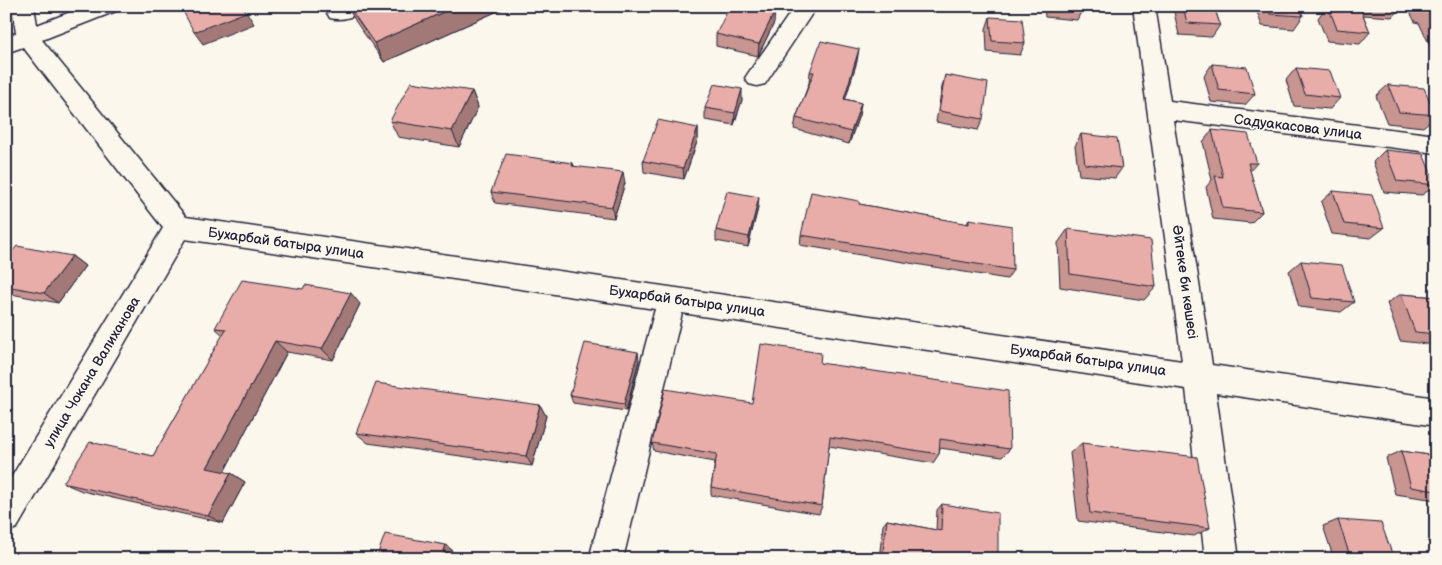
<svg xmlns="http://www.w3.org/2000/svg" width="1442" height="565" font-family="'Balsamiq Sans',sans-serif">
  <rect width="100%" height="100%" fill="#fbf7ec"/>
  <filter id="ink" filterUnits="userSpaceOnUse"><feTurbulence type="fractalNoise" baseFrequency=".02" numOctaves="2"/><feDisplacementMap in="SourceGraphic" scale="10" xChannelSelector="R" yChannelSelector="G"/><feConvolveMatrix kernelMatrix="1 2 1 2 8 2 1 2 1" color-interpolation-filters="sRGB"/></filter>
  <g filter="url(#ink)">
    <g fill="none" stroke-linecap="round" stroke-linejoin="round">
      <g stroke="#22223b" stroke-width="3">
        <g id="minor">
          <polygon points="12,6 34,6 37,25 86,6 119,6 116,11 42,40 186,217 1182,361 1133,6 1155,6 1170,101 1436,135 1436,153 1173,120 1212,365 1436,398 1436,426 1216,393 1239,559 1205,559 1186,389 682,313 623,559 589,559 655,309 185,239 17,528 6,533 6,486 163,228 23,47 6,53 6,36 16,33"/>
          <path d="M334,6h31c-7,11 -24,15 -35,12l-3,-5z"/>
          <polygon points="795,6 817,6 765,84 757,86 749,84 745,78 749,72"/>
        </g>
      </g>
      <use href="#minor" fill="#fbf7ec" fill-rule="evenodd"/>
    </g>
    <g fill="#c89590" stroke="#22223b">
      <polygon points="347,6 509,6 384,62 356,22"/>
      <polygon points="849,6 875,6 873,12"/>
      <polygon points="1044,6 1082,6 1083,8 1077,20 1045,17"/>
      <polygon points="1177,6 1214,6 1220,25 1212,37 1179,35 1174,12"/>
      <polygon points="1255,6 1299,6 1303,16 1294,29 1262,26"/>
      <polygon points="1327,6 1356,8 1356,6 1402,6 1392,17 1363,15 1370,32 1360,44 1327,41 1318,18"/>
      <polygon points="1407,6 1436,6 1436,58 1419,23 1415,22"/>
      <polygon points="990,17 1025,43 1020,55 987,52 986,29"/>
      <polygon points="774,23 758,56 716,46 716,34"/>
      <polygon points="857,61 845,99 861,103 859,115 849,144 794,129 796,118 809,83 810,72"/>
      <polygon points="1212,64 1255,94 1245,105 1211,102 1204,76"/>
      <polygon points="1296,68 1340,98 1330,109 1294,106 1286,80"/>
      <polygon points="945,75 983,119 978,130 936,122 942,87"/>
      <polygon points="1388,85 1436,116 1423,127 1387,123 1376,96"/>
      <polygon points="472,91 478,107 459,147 398,137 390,121"/>
      <polygon points="742,100 734,125 705,120 705,108"/>
      <polygon points="698,128 698,139 684,179 644,172 643,161"/>
      <polygon points="1212,130 1257,163 1250,171 1262,212 1251,223 1213,219 1206,187 1212,180 1203,142"/>
      <polygon points="1081,134 1122,168 1115,178 1079,175 1075,146"/>
      <polygon points="1385,150 1436,185 1422,195 1384,192 1373,162"/>
      <polygon points="573,163 574,166 625,183 614,218 495,203 491,192"/>
      <polygon points="1333,191 1384,228 1371,238 1332,234 1321,202"/>
      <polygon points="859,204 967,224 969,219 1013,270 1007,279 800,245 801,235"/>
      <polygon points="758,208 748,247 716,241 716,230"/>
      <polygon points="1068,229 1156,287 1144,300 1060,287 1058,243"/>
      <polygon points="72,256 85,266 58,303 6,293 6,259"/>
      <polygon points="1301,261 1354,302 1341,312 1299,307 1289,271"/>
      <polygon points="1401,294 1436,297 1436,345 1400,341 1387,303"/>
      <polygon points="360,304 333,360 287,352 224,472 231,473 245,482 223,523 82,491 63,483 153,456 223,335 215,328"/>
      <polygon points="639,360 626,411 573,403 570,395"/>
      <polygon points="820,363 1010,449 1002,457 940,448 939,454 933,463 829,446 822,506 819,514 711,495 711,487 715,462 654,451 652,443 752,403"/>
      <polygon points="540,405 546,416 532,466 368,443 356,433"/>
      <polygon points="1082,443 1210,528 1194,536 1078,521 1070,453"/>
      <polygon points="1401,451 1436,456 1436,500 1395,494 1386,458"/>
      <polygon points="942,504 998,559 879,559 883,525 887,520 936,530 937,510"/>
      <polygon points="1338,520 1394,559 1334,559 1323,526"/>
    </g>
    <g fill="#a27976" stroke="#22223b">
      <polygon points="243,6 254,24 203,44 194,32"/>
      <polygon points="457,6 509,6 384,62 374,43"/>
      <polygon points="775,11 774,23 758,56 759,44"/>
      <polygon points="859,49 857,61 842,111 844,99"/>
      <polygon points="742,89 742,100 734,125 735,113"/>
      <polygon points="472,91 478,107 459,147 452,131"/>
      <polygon points="861,103 859,115 849,144 851,132"/>
      <polygon points="698,128 698,139 684,179 683,168"/>
      <polygon points="623,172 625,183 614,218 612,207"/>
      <polygon points="759,197 758,208 748,247 749,237"/>
      <polygon points="72,256 85,266 58,303 44,293"/>
      <polygon points="351,293 360,304 333,360 322,349"/>
      <polygon points="275,341 287,352 222,476 207,468"/>
      <polygon points="638,352 639,360 626,411 624,404"/>
      <polygon points="540,405 546,416 532,466 526,456"/>
      <polygon points="231,473 245,482 223,523 208,516"/>
      <polygon points="446,545 452,550 449,559 441,559"/>
    </g>
    <g fill="#e8ada8" stroke="#22223b">
      <polygon points="201,6 243,6 246,12 194,32 184,13"/>
      <polygon points="348,6 457,6 374,43"/>
      <polygon points="730,6 754,6 775,11 759,44 716,34"/>
      <polygon points="1064,6 1082,6 1083,8"/>
      <polygon points="1183,6 1214,6 1220,25 1187,23"/>
      <polygon points="1268,6 1299,6 1303,16 1270,14"/>
      <polygon points="1328,6 1360,8 1370,32 1337,29"/>
      <polygon points="1424,6 1436,6 1436,22 1430,10 1426,10"/>
      <polygon points="990,17 1022,19 1025,43 992,41"/>
      <polygon points="821,41 859,49 844,99 861,103 851,132 796,118 814,72 810,72"/>
      <polygon points="1212,64 1247,67 1255,94 1219,90"/>
      <polygon points="1296,68 1330,71 1340,98 1305,94"/>
      <polygon points="945,75 988,83 983,119 939,111"/>
      <polygon points="411,82 472,91 452,131 390,121"/>
      <polygon points="714,84 742,89 735,113 705,108"/>
      <polygon points="1388,85 1424,88 1436,115 1399,112"/>
      <polygon points="658,120 698,128 683,168 643,161"/>
      <polygon points="1212,130 1248,134 1257,163 1248,163 1262,212 1223,208 1215,176 1223,177"/>
      <polygon points="1081,134 1117,138 1122,168 1085,164"/>
      <polygon points="1385,150 1423,154 1436,185 1397,181"/>
      <polygon points="506,154 573,163 572,166 623,172 612,207 491,192"/>
      <polygon points="727,191 759,197 749,237 716,230"/>
      <polygon points="1333,191 1372,195 1384,228 1344,224"/>
      <polygon points="811,192 859,201 859,204 969,224 969,219 1012,226 1013,270 801,235"/>
      <polygon points="1068,229 1151,240 1156,287 1070,274"/>
      <polygon points="17,246 72,256 44,293 6,286 6,259"/>
      <polygon points="1301,261 1342,265 1354,302 1312,298"/>
      <polygon points="242,280 303,289 305,285 351,293 322,349 275,341 207,468 231,473 208,516 63,483 90,442 153,456 226,329 215,328"/>
      <polygon points="1401,294 1436,297 1436,334 1415,332"/>
      <polygon points="585,343 638,352 624,404 570,395"/>
      <polygon points="761,344 821,353 820,363 1008,391 1010,449 940,439 939,454 830,437 822,506 711,487 717,454 652,443 665,389 752,403"/>
      <polygon points="376,383 540,405 526,456 356,433"/>
      <polygon points="1082,443 1197,457 1210,528 1090,513"/>
      <polygon points="1401,451 1436,456 1436,491 1411,487"/>
      <polygon points="942,504 998,513 998,559 882,559 887,520 941,531"/>
      <polygon points="1338,520 1381,523 1394,559 1351,559"/>
      <polygon points="385,534 446,545 441,559 376,559"/>
      <polygon points="84,555 108,559 82,559"/>
    </g>
  </g>
  <g text-anchor="middle" dominant-baseline="central" stroke-width="4" stroke-linejoin="round" paint-order="stroke">
    <g font-size="14" fill="#22223b" stroke="#fbf7ec">
      <text transform="translate(1298 127) rotate(7)">Садуакасова улица</text>
      <text transform="translate(286 243) rotate(8)">Бухарбай батыра улица</text>
      <text transform="translate(1185 282) rotate(82)">Әйтеке би көшесі</text>
      <text transform="translate(687 301) rotate(8)">Бухарбай батыра улица</text>
      <text transform="translate(1088 360) rotate(8)">Бухарбай батыра улица</text>
      <text transform="translate(92 372) rotate(-59)">улица Чокана Валиханова</text>
    </g>
  </g>
  <rect width="1442" height="565" fill="none" stroke="#fbf7ec" stroke-width="25"/>
  <rect x="12" y="12" width="1417" height="540" fill="none" stroke="#22223b" stroke-width="2" filter="url(#ink)"/>
</svg>
